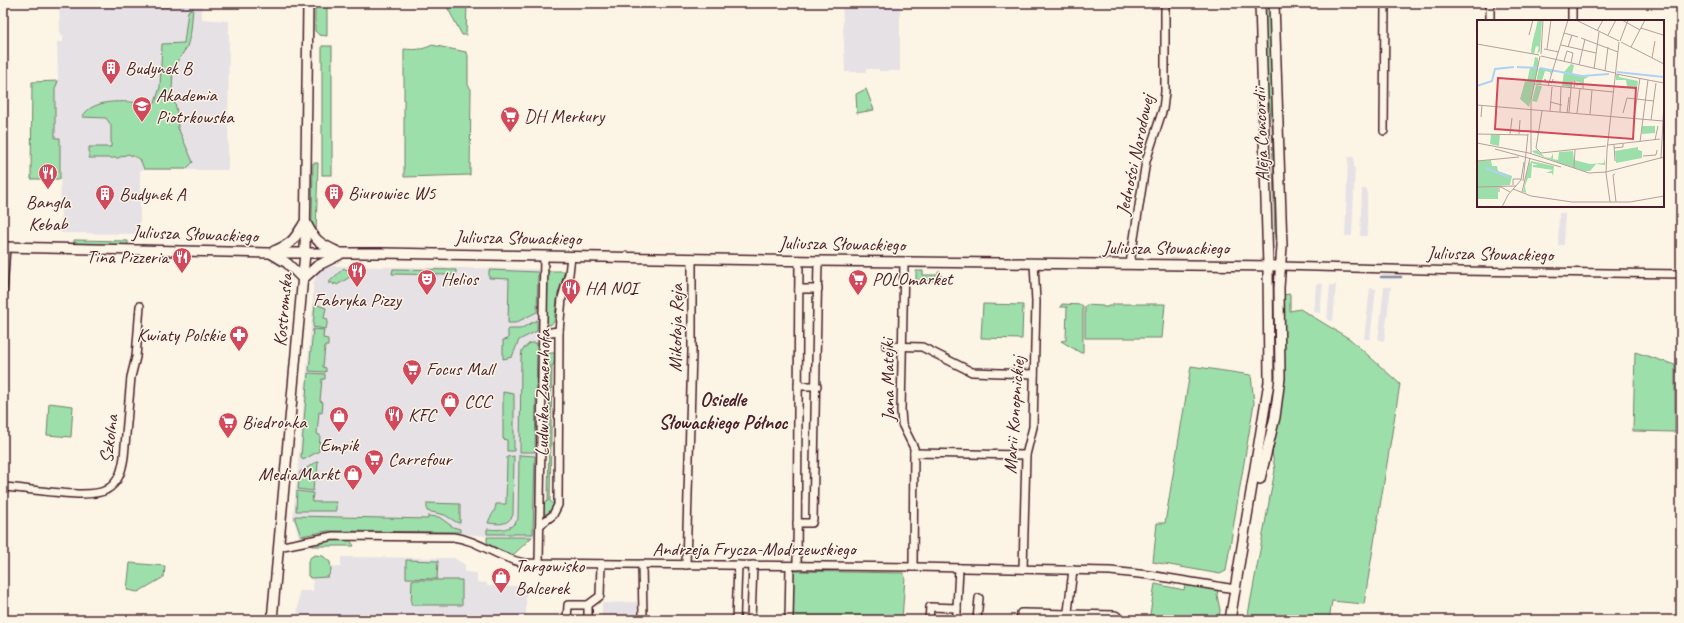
<svg xmlns="http://www.w3.org/2000/svg" width="1684" height="623" font-family="Caveat,sans-serif">
  <rect width="100%" height="100%" fill="#fcf5e5"/>
  <filter id="ink" filterUnits="userSpaceOnUse"><feTurbulence type="fractalNoise" baseFrequency=".025" numOctaves="2"/><feDisplacementMap in="SourceGraphic" scale="8" xChannelSelector="R" yChannelSelector="G"/><feConvolveMatrix kernelMatrix="1 2 1 2 8 2 1 2 1" color-interpolation-filters="sRGB"/></filter>
  <g filter="url(#ink)">
    <g fill="#e6e1e5">
      <polygon points="59,3 202,3 202,19 229,21 228,170 140,170 140,234 61,233 60,139 55,138 55,89 58,81 57,42 63,42 63,36 60,35"/>
      <polygon points="842,3 900,3 900,71 879,71 879,69 866,69 866,72 845,72"/>
      <polygon points="1348,157 1354,157 1354,168 1355,168 1352,236 1345,236"/>
      <polygon points="1362,189 1367,189 1367,236 1360,236"/>
      <polygon points="1559,213 1565,213 1564,245 1558,245"/>
      <polygon points="334,266 539,269 539,335 535,537 487,536 442,532 336,532 317,533 299,538 293,517 313,304 313,283 320,270"/>
      <polygon points="1316,284 1323,284 1320,313 1314,312"/>
      <polygon points="1330,285 1336,285 1333,321 1327,320"/>
      <polygon points="1384,287 1391,287 1384,341 1378,340"/>
      <polygon points="1370,288 1376,289 1370,339 1364,339"/>
      <polygon points="341,557 454,558 465,565 465,572 477,573 477,582 487,583 487,586 520,586 520,583 526,582 526,620 297,620 299,591 313,591 313,577 330,566 341,567"/>
      <polygon points="637,602 637,620 602,620 602,603"/>
    </g>
    <g fill="#9ddfaa" stroke="#747f6a">
      <polygon points="76,3 175,3 168,7 83,6"/>
      <polygon points="315,3 327,3 327,36 319,35 315,31"/>
      <polygon points="445,3 467,3 466,35 462,35"/>
      <polygon points="1264,3 1269,3 1278,241 1275,241 1272,126 1266,75"/>
      <path d="M193,8l-2,23 -4,16 -14,21 -1,22 5,22 1,16 15,34 -7,7h-42l-4,-10 -12,-5 -10,4h-29v-11h22v-22l-5,-7 -24,-1c12,-21 49,-15 69,-13l4,-1 5,-16 2,-43 22,-1 4,-32z"/>
      <path d="M432,45l34,7 2,3v30l3,4 -1,86 -66,2v-128c10,1 19,1 28,-4z"/>
      <rect x="322" y="46" width="10" height="129"/>
      <polygon points="58,81 55,89 55,138 60,138 60,179 31,179 32,82"/>
      <polygon points="866,89 874,110 857,113 856,94"/>
      <polygon points="313,163 318,163 316,235 312,221"/>
      <polygon points="74,240 128,241 128,245 74,244"/>
      <polygon points="344,268 346,270 350,268 352,271 356,269 358,272 337,285 335,283 334,285 331,282 330,284 328,283"/>
      <polygon points="393,269 456,270 456,275 392,274"/>
      <polygon points="489,270 538,272 537,312 515,323 508,323 509,279 489,278"/>
      <polygon points="547,271 565,271 558,294 554,322 550,325 547,324"/>
      <polygon points="916,271 923,271 923,275 938,275 938,272 941,272 941,281 916,280"/>
      <polygon points="1273,294 1274,294 1276,366 1271,418 1269,420 1274,360"/>
      <polygon points="1290,294 1290,311 1300,309 1350,339 1400,384 1364,604 1332,601 1329,620 1247,620 1275,470 1272,452 1281,410 1284,384 1283,295"/>
      <polygon points="315,304 326,308 324,318 328,319 326,329 313,327"/>
      <polygon points="983,304 1023,305 1022,339 981,338"/>
      <polygon points="1062,304 1082,305 1083,307 1083,352 1081,353 1061,341 1066,340 1067,307 1060,307"/>
      <polygon points="1113,304 1165,304 1162,338 1085,338 1085,306 1086,305 1103,306 1103,307 1108,307 1108,306 1113,306"/>
      <polygon points="537,320 537,331 519,340 512,357 503,359 503,340 508,339 508,329 520,329"/>
      <polygon points="313,329 324,330 323,338 328,339 328,346 325,346 323,367 326,368 326,372 309,371"/>
      <polygon points="530,343 537,343 535,452 520,452 521,359 522,350"/>
      <polygon points="1635,352 1675,365 1675,432 1633,431"/>
      <path d="M546,353h10v8l-4,5 -2,135 4,3 1,4 -6,7c-6,-1 -7,-6 -5,-12l4,-2 2,-136 -4,-4z"/>
      <polygon points="1191,366 1251,375 1254,403 1227,564 1226,571 1220,574 1153,562 1157,523 1165,523"/>
      <polygon points="308,373 325,374 325,379 322,379 320,401 323,402 322,413 319,412 317,434 320,435 319,451 303,460 301,457"/>
      <polygon points="503,392 514,394 514,451 507,451 507,440 503,439"/>
      <polygon points="49,403 73,406 71,437 47,435"/>
      <path d="M519,455l16,1 -2,78h-46v-5c12,1 24,2 31,-10z"/>
      <path d="M514,456l-1,59c-6,11 -15,9 -25,8 2,-8 7,-9 8,-19h10l1,-47z"/>
      <polygon points="318,461 317,479 314,479 313,491 298,489 300,472"/>
      <polygon points="297,491 313,493 312,502 336,502 336,511 296,511"/>
      <polygon points="427,503 460,504 460,523 456,522 445,515 427,511"/>
      <polygon points="295,516 428,519 428,516 439,517 453,527 460,529 460,532 328,531 301,536 295,519"/>
      <polygon points="487,537 532,537 512,556 492,547 487,542"/>
      <polygon points="350,540 354,546 312,546 307,544 324,541"/>
      <polygon points="315,555 323,556 330,562 331,570 328,577 311,578 308,576 308,561 311,557"/>
      <polygon points="406,560 438,561 437,579 406,578"/>
      <polygon points="130,563 165,566 164,577 138,592 127,590"/>
      <polygon points="791,571 903,573 905,577 902,620 790,620"/>
      <polygon points="412,580 462,580 462,605 411,605"/>
      <polygon points="1155,584 1184,590 1185,585 1218,590 1217,595 1220,610 1219,620 1149,620"/>
    </g>
    <g fill="none" stroke-linecap="round" stroke-linejoin="round">
      <polyline stroke="#858aa5" stroke-width="2.5" points="1381,277 1401,277"/>
      <g stroke="#4a1f2b" stroke-width="10">
        <g id="minor">
          <polyline points="1490,21 1490,3"/>
          <polyline points="1572,21 1572,3"/>
          <polyline points="1384,131 1385,3"/>
          <polyline points="904,262 901,411 902,424 914,448 913,567"/>
          <polyline points="1130,264 1146,161 1163,109 1165,92 1165,3"/>
          <polyline points="1281,266 1461,271 1681,274"/>
          <polyline points="799,289 818,289"/>
          <polyline points="3,292 6,247"/>
          <polyline points="543,333 559,331"/>
          <polyline points="886,346 922,347 972,372 1034,374"/>
          <polyline points="798,386 817,386"/>
          <polyline points="914,453 1026,455"/>
          <path d="M3,487c23,1 86,13 103,3 13,-7 16,-20 18,-33l7,-80 5,-20 4,-51"/>
          <polyline points="797,523 812,523 813,519 818,261"/>
          <polyline points="540,525 553,515 558,505 559,331 562,298 569,274 571,256"/>
          <path d="M278,547l55,-11 120,1c26,3 46,22 72,26l391,4 194,4 39,4 86,14"/>
          <polyline points="539,563 544,256"/>
          <polyline points="642,564 643,616 645,620"/>
          <polyline points="686,565 692,352 692,258"/>
          <polyline points="797,566 799,260"/>
          <polyline points="1023,569 1026,455 1033,427 1036,302 1034,263"/>
          <polyline points="567,620 568,605 588,605 600,596 601,564"/>
          <polyline points="588,620 588,605"/>
          <polyline points="736,620 738,565"/>
          <polyline points="751,620 753,565"/>
          <polyline points="789,620 790,566"/>
          <polyline points="929,620 930,607 957,608 959,568"/>
          <polyline points="957,620 957,608"/>
          <polyline points="977,620 979,598"/>
          <polyline points="1021,620 1021,613 1024,613 1115,615 1117,616 1118,620"/>
          <polyline points="1067,620 1073,570"/>
        </g>
      </g>
      <g stroke="#4a1f2b" stroke-width="12">
        <g id="tertiary">
          <path d="M306,223c10,19 13,20 32,29"/>
          <polyline points="3,247 269,253 383,253 818,261 1281,266"/>
          <path d="M274,251c20,-8 20,-12 31,-29"/>
          <polyline points="272,254 287,263 303,279"/>
          <polyline points="303,279 317,266 339,255"/>
          <polyline points="1260,479 1275,417 1280,378 1279,288 1282,246 1274,3"/>
          <polyline points="272,620 305,253 308,3"/>
          <polyline points="1230,620 1269,382 1268,266 1260,3"/>
        </g>
      </g>
      <use href="#minor" stroke="#fcf5e5" stroke-width="7"/>
      <use href="#tertiary" stroke="#fcf5e5" stroke-width="9"/>
    </g>
  </g>
  <defs>
    <g id="building-pin" transform="scale(1)"><path d="M0 17L-7.5 6A9.5 9.5 0 1 1 7.5 6Z" fill="#d1495b" stroke="#fcf5e5"/><path d="M-4-6H4V6H1V3H-1V6H-4ZM-2.5-4.3h1.7v1.8h-1.7ZM.8-4.3h1.7v1.8H.8ZM-2.5-1h1.7V.8h-1.7ZM.8-1h1.7V.8H.8Z" fill="#fff"/></g>
    <g id="university-pin" transform="scale(1)"><path d="M0 17L-7.5 6A9.5 9.5 0 1 1 7.5 6Z" fill="#d1495b" stroke="#fcf5e5"/><path d="M0-5L7-2L0 1L-7-2ZM-4 1L0 2.5L4 1V4Q0 6-4 4Z" fill="#fff"/></g>
    <g id="supermarket-pin" transform="scale(1)"><path d="M0 17L-7.5 6A9.5 9.5 0 1 1 7.5 6Z" fill="#d1495b" stroke="#fcf5e5"/><path d="M-6-5.5h2.5l.6 2H6L4.5 2H-2.5L-4.4-4H-6ZM-1.5 3.2a1.3 1.3 0 1 0 .1 0ZM3 3.2a1.3 1.3 0 1 0 .1 0Z" fill="#fff"/></g>
    <g id="restaurant-pin" transform="scale(1)"><path d="M0 17L-7.5 6A9.5 9.5 0 1 1 7.5 6Z" fill="#d1495b" stroke="#fcf5e5"/><path d="M-5-6h1v4h1v-4h1v4h1v-4h1v5L-1.5 .5V6h-2V.5L-5-1ZM5-6V6H3V1.5H1.5Q1.5-4 5-6Z" fill="#fff"/></g>
    <g id="theatre-pin" transform="scale(1)"><path d="M0 17L-7.5 6A9.5 9.5 0 1 1 7.5 6Z" fill="#d1495b" stroke="#fcf5e5"/><path d="M-5-5.5Q0-4 5-5.5V0Q5 5 0 6Q-5 5-5 0ZM-3.3-2.5H-1v1.5H-3.3ZM1-2.5H3.3v1.5H1ZM-2.8 1Q0 5.5 2.8 1Z" fill="#fff"/></g>
    <g id="pharmacy-pin" transform="scale(1)"><path d="M0 17L-7.5 6A9.5 9.5 0 1 1 7.5 6Z" fill="#d1495b" stroke="#fcf5e5"/><path d="M-2-6h4v4h4v4h-4v4h-4v-4h-4v-4h4Z" fill="#fff"/></g>
    <g id="shop-pin" transform="scale(1)"><path d="M0 17L-7.5 6A9.5 9.5 0 1 1 7.5 6Z" fill="#d1495b" stroke="#fcf5e5"/><path d="M-5-2.5h2.3a2.7 3.5 0 0 1 5.4 0H5L5.5 6h-11ZM-1.5-2.5h3a1.5 2.3 0 0 0-3 0Z" fill="#fff"/></g>
  </defs>
  <g fill-rule="evenodd">
    <use href="#building-pin" x="111" y="68"/>
    <use href="#university-pin" x="142" y="106"/>
    <use href="#supermarket-pin" x="510" y="116"/>
    <use href="#restaurant-pin" x="48" y="173"/>
    <use href="#building-pin" x="334" y="193"/>
    <use href="#building-pin" x="105" y="194"/>
    <use href="#restaurant-pin" x="182" y="257"/>
    <use href="#restaurant-pin" x="357" y="271"/>
    <use href="#theatre-pin" x="427" y="279"/>
    <use href="#supermarket-pin" x="858" y="279"/>
    <use href="#restaurant-pin" x="571" y="288"/>
    <use href="#pharmacy-pin" x="239" y="335"/>
    <use href="#supermarket-pin" x="412" y="369"/>
    <use href="#shop-pin" x="450" y="401"/>
    <use href="#restaurant-pin" x="394" y="415"/>
    <use href="#shop-pin" x="339" y="416"/>
    <use href="#supermarket-pin" x="228" y="422"/>
    <use href="#supermarket-pin" x="374" y="459"/>
    <use href="#shop-pin" x="353" y="474"/>
    <use href="#shop-pin" x="501" y="577"/>
  </g>
  <g text-anchor="middle" dominant-baseline="central" stroke-width="3" stroke-linejoin="round" paint-order="stroke">
    <g font-size="19" fill="#4a1f2b" stroke="#fcf5e5" text-anchor="start">
      <text x="125" y="68">Budynek B</text>
      <text x="156" y="95">Akademia<tspan x="156" dy="22">Piotrkowska</tspan></text>
      <text x="524" y="116">DH Merkury</text>
      <text x="348" y="193">Biurowiec W5</text>
      <text x="119" y="194">Budynek A</text>
      <text x="48" y="202" text-anchor="middle">Bangla<tspan x="48" dy="22">Kebab</tspan></text>
      <text x="168" y="257" text-anchor="end">Tina Pizzeria</text>
      <text x="441" y="279">Helios</text>
      <text x="872" y="279">POLOmarket</text>
      <text x="585" y="288">HA NOI</text>
      <text x="357" y="300" text-anchor="middle">Fabryka Pizzy</text>
      <text x="225" y="335" text-anchor="end">Kwiaty Polskie</text>
      <text x="426" y="369">Focus Mall</text>
      <text x="464" y="401">CCC</text>
      <text x="408" y="415">KFC</text>
      <text x="242" y="422">Biedronka</text>
      <text x="339" y="445" text-anchor="middle">Empik</text>
      <text x="388" y="459">Carrefour</text>
      <text x="339" y="474" text-anchor="end">MediaMarkt</text>
      <text x="515" y="566">Targowisko<tspan x="515" dy="22">Balcerek</tspan></text>
    </g>
    <g font-size="19" fill="#4a1f2b" stroke="#fcf5e5">
      <text transform="translate(1261 135) rotate(-92)">Aleja Concordii</text>
      <text transform="translate(1135 155) rotate(-78)">Jedności Narodowej</text>
      <text transform="translate(195 234) rotate(2)">Juliusza Słowackiego</text>
      <text transform="translate(518 238) rotate(1)">Juliusza Słowackiego</text>
      <text transform="translate(842 244) rotate(1)">Juliusza Słowackiego</text>
      <text x="1166" y="248">Juliusza Słowackiego</text>
      <text transform="translate(1490 254) rotate(1)">Juliusza Słowackiego</text>
      <text transform="translate(283 310) rotate(-85)">Kostromska</text>
      <text transform="translate(676 328) rotate(-89)">Mikołaja Reja</text>
      <text transform="translate(888 380) rotate(-91)">Jana Matejki</text>
      <text transform="translate(543 393) rotate(-89)">Ludwika Zamenhofa</text>
      <text transform="translate(1014 415) rotate(-86)">Marii Konopnickiej</text>
      <text transform="translate(109 439) rotate(-83)">Szkolna</text>
      <text x="754" y="549">Andrzeja Frycza-Modrzewskiego</text>
    </g>
    <g font-size="20" font-weight="bold" fill="#4a1f2b" stroke="#fcf5e5">
      <text x="723" y="399">Osiedle<tspan x="723" dy="23">Słowackiego Północ</tspan></text>
    </g>
  </g>
  <g transform="translate(1477 20)">
    <rect width="187" height="187" fill="#fcf5e5"/>
    <path d="M61,0h4l-2,31 -3,3 2,-7 -3,-1 -2,8 -3,-1 1,-9zM58,37l3,1v10l-9,39 -9,-8 5,-18 2,1 3,-14h3zM94,44l3,1 -2,9 17,3 -5,2v5l-12,-4 -1,7 -9,-1 2,-14zM62,48l14,2 -3,5v-3l-5,-1 -4,13 -5,-1zM142,54v3l19,4 -1,7 -10,-1 -1,-7h-10v-5zM59,65l6,1 -5,16 -5,-1zM165,106h13v7l-13,1zM14,114l9,1 -1,11 -9,-2zM161,127v3l4,1v7l-26,5 -1,-12zM60,130l8,7 6,1 2,-5v6l5,1 1,-8 14,-1 1,9 16,4 14,-1 1,-5v7l-9,-1 -6,7h-6l-25,-8 -25,-10 -2,-2zM14,140l1,6h5l1,5 14,5 -2,9 -12,1v13h-21v-38zM53,141v3l1,-3 23,5 -1,10 -1,-3h-6l7,-3 -20,-3v-2h5l-6,-2 -1,15h-3l-3,8 1,7 -3,-1 3,-14 -3,9z" fill="#9ddfaa"/>
    <path fill="none" stroke="#add2f6" stroke-width="2" d="M40,47l21,1M63,48l42,8 27,-2M140,52l47,5M0,66l15,-5 3,-12 19,-2M8,148l24,9"/>
    <path fill="none" stroke="#b59f9b" stroke-width="1" d="M99,0l43,21M145,0l18,10M164,8l22,7M120,11l6,-11M87,13l14,4M52,15l4,-15M131,15l8,-15M104,18l37,14M143,21l8,-21M144,22l43,22M0,24l62,11M84,25l35,8M91,27l4,-12M154,27l14,-27M67,29l15,3M70,29l4,-29M64,34l2,-34M64,36l74,17M175,38l3,-17M87,41l3,-10 6,2 -2,10M102,45l6,-26M117,49l5,-37M128,51l3,-24M139,54l48,9M69,62l-1,-3v3h4l3,1 1,-4M58,64l78,8M99,65l7,-1v5M71,66l20,-66M94,68l1,-7h3l-1,7M73,82l12,3M0,85l186,16M65,91l-6,37 5,5 65,-7M73,91l2,-24M83,92l1,-25M90,93l2,-16M92,93l2,-25M100,93l3,-24M146,93l4,-15 27,3M113,94l2,-24M4,97l1,-12M157,98l6,-40M174,100l5,-37M0,114l51,1M33,114l2,-16M42,114l1,-14M178,120l3,-14M163,122l8,-62M0,123l52,10 60,20 17,-1 58,-15M131,125l52,-6M137,125l1,16M137,128l9,-1v-3M18,129l66,18M130,130l12,-108M130,130l-1,23 4,29M54,134v-54l9,-44M166,136l13,-1 1,-5M184,139l3,-58M0,141l42,-4M97,148l1,-18M138,154l-2,1 3,27M46,161l5,-47M36,165v-6h8M0,167l39,-1M36,169l18,7 41,6h58l34,-6M22,172v-5h2l9,5M45,172l8,-34M25,187l6,-12 13,-15 3,-18"/>
    <path fill="#d1495b" fill-opacity="0.15" stroke="#d1495b" stroke-width="2" d="M21,58l138,10 -3,51 -138,-10z"/>
    <rect width="187" height="187" fill="none" stroke="#4a1f2b" stroke-width="2"/>
  </g>
  <rect width="1684" height="623" fill="none" stroke="#fcf5e5" stroke-width="16"/>
  <rect x="8" y="8" width="1668" height="607" fill="none" stroke="#4a1f2b" stroke-width="1.5" filter="url(#ink)"/>
</svg>
